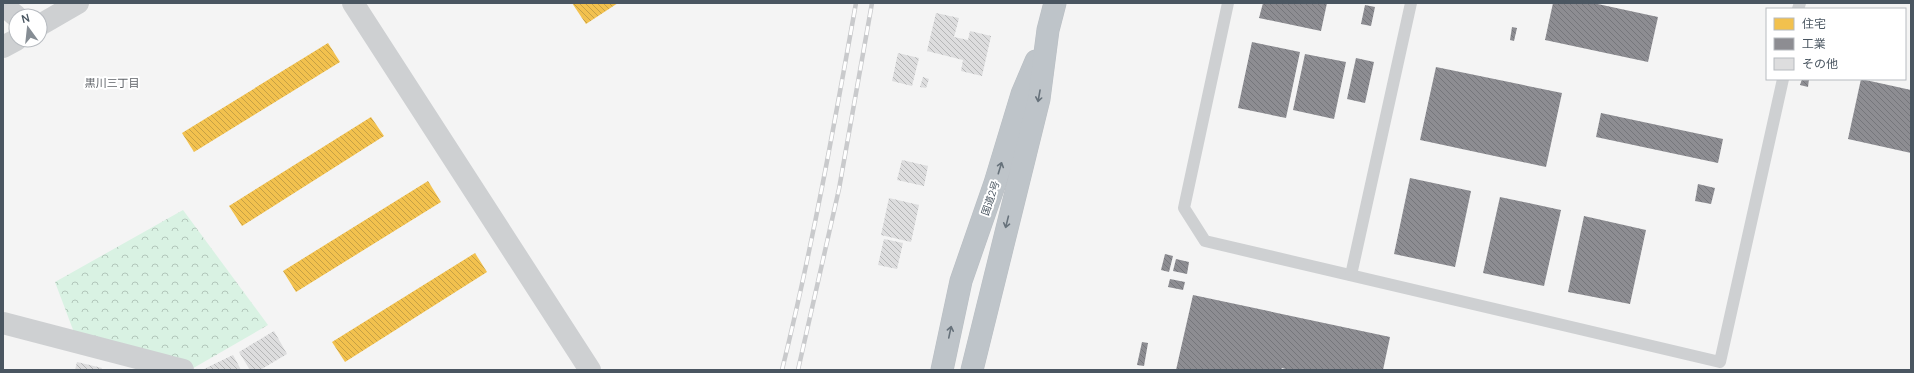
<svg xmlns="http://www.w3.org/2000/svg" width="1914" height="373" font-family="Manrope,'Noto Sans JP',sans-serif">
  <defs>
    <pattern id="forest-crowns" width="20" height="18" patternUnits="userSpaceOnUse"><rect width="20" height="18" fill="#d9f2e3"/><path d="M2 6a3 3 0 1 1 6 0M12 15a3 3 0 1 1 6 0" fill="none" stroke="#b2c7bb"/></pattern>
    <pattern id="homes-back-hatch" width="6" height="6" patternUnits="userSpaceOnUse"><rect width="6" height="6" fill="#f2c14e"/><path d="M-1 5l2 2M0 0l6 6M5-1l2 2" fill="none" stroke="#c6a044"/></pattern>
    <pattern id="industry-back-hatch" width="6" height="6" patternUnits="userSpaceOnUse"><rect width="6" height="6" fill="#8d8d92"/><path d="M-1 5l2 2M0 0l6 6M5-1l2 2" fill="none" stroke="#75767b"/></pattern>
    <pattern id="building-back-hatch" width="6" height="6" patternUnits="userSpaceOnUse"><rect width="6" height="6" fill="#ddddde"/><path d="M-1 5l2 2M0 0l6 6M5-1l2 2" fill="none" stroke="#b5b6b7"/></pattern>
  </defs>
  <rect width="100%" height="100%" fill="#f4f4f4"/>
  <polygon fill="url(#forest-crowns)" points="183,210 268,325 190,370 78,343 55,282"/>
  <g fill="url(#homes-back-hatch)">
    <polygon points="572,3 618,3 586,24"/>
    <polygon points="328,43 340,62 194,152 182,133"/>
    <polygon points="371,117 384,136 242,226 229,206"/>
    <polygon points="428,181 441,202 296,292 283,271"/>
    <polygon points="475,253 487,272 345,362 332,342"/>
  </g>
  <g fill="url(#industry-back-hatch)">
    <polygon points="1263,3 1327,3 1321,31 1259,18"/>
    <polygon points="1553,3 1593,3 1658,17 1648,62 1545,40"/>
    <polygon points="1365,5 1375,7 1371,26 1361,24"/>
    <polygon points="1512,27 1517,28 1514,41 1510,40"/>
    <polygon points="1252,42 1300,52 1286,118 1238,108"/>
    <polygon points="1305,54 1346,62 1334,119 1293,110"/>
    <polygon points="1356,58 1374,62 1365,103 1347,99"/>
    <polygon points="1436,67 1562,93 1546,167 1420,140"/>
    <polygon points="1802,79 1809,79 1808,87 1800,85"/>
    <polygon points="1861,79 1911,90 1911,153 1848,139"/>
    <polygon points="1601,113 1723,139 1718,163 1596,137"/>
    <polygon points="1410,178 1471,191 1455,267 1394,254"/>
    <polygon points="1698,184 1715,188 1711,204 1695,201"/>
    <polygon points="1500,197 1561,210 1544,286 1483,273"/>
    <polygon points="1584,216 1646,230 1630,304 1568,292"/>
    <polygon points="1165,254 1173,256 1169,272 1161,270"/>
    <polygon points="1176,259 1189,262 1187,274 1173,271"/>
    <polygon points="1170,279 1185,282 1183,290 1168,287"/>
    <polygon points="1193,295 1390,337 1383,370 1289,370 1282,368 1281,370 1176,370"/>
    <polygon points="1142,342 1148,343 1144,366 1137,365"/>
  </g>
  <g fill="url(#building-back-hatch)">
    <polygon points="936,13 959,18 954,37 968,40 970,31 991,36 982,76 961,71 963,60 927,51"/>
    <polygon points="898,53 919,58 912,86 892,81"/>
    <polygon points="923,77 929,79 926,88 920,87"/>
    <polygon points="902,160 928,166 924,186 897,180"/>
    <polygon points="889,198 919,205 911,242 881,235"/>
    <polygon points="884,239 903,243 897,269 878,265"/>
    <polygon points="274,331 287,354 260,370 250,370 239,352"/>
    <polygon points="233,355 241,370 202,370"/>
    <polygon points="77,362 102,368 101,370 75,370"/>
  </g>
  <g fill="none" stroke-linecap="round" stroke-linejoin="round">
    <g stroke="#b9bec3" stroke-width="23">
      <g id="highway">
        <polyline points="942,370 961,281 995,183 1022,94 1036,61"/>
        <polyline points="972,370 1039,99 1048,30 1055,3"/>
      </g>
    </g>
    <g stroke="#ced0d2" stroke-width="12">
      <polyline points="1228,3 1184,208 1205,241 1720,362 1783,79"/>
      <polyline points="1798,9 1800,3"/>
      <polyline points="1351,275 1411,3"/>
    </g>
    <g stroke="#ced0d2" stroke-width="22">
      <polyline points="353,3 590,370"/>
      <polyline points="3,5 16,16"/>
      <polyline points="40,25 78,3"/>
      <polyline points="3,47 16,40"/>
      <polyline points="3,323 183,370"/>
    </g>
    <use href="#highway" stroke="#bec4c9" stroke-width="22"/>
    <g stroke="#c9cacc" stroke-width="4.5">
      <g id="rail">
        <path d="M782,370c30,-121 52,-244 74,-367"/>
        <polyline points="798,370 839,189 872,3"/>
      </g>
    </g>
    <use href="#rail" stroke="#fff" stroke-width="3" stroke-dasharray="9" stroke-linecap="butt"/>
  </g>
  <defs><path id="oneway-shaft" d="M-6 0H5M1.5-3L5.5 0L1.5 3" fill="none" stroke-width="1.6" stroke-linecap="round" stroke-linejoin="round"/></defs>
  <g stroke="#67727b">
    <use href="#oneway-shaft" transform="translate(1039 96) rotate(100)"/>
    <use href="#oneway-shaft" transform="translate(1000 168) rotate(-73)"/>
    <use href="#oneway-shaft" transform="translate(1007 222) rotate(104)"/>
    <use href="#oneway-shaft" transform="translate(950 332) rotate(-78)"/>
  </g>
  <g text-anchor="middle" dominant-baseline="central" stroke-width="4" stroke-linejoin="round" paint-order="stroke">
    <g font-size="10" fill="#4a5661" stroke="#fff">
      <text transform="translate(990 198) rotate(-71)">国道2号</text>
    </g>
    <g font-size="11" fill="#5f6368" stroke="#fff">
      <text x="112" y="82">黒川三丁目</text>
    </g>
  </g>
  <rect width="1914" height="373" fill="none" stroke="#4a5661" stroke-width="8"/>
  <rect x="1766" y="8" width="140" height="72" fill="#ffffff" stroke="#b7bbc0"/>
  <rect x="1774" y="18" width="20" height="12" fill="#f2c14e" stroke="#b7bbc0"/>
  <text x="1802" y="28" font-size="12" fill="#4a5661">住宅</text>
  <rect x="1774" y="38" width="20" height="12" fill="#8d8d92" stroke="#b7bbc0"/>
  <text x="1802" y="48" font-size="12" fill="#4a5661">工業</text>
  <rect x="1774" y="58" width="20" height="12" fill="#ddddde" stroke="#b7bbc0"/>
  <text x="1802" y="68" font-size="12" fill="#4a5661">その他</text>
  <g transform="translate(28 28) rotate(345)"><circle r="19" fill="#ffffff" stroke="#b7bbc0"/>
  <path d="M0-3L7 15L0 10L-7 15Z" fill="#868d94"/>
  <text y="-6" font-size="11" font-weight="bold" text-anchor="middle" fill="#4a5661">N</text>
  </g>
</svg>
